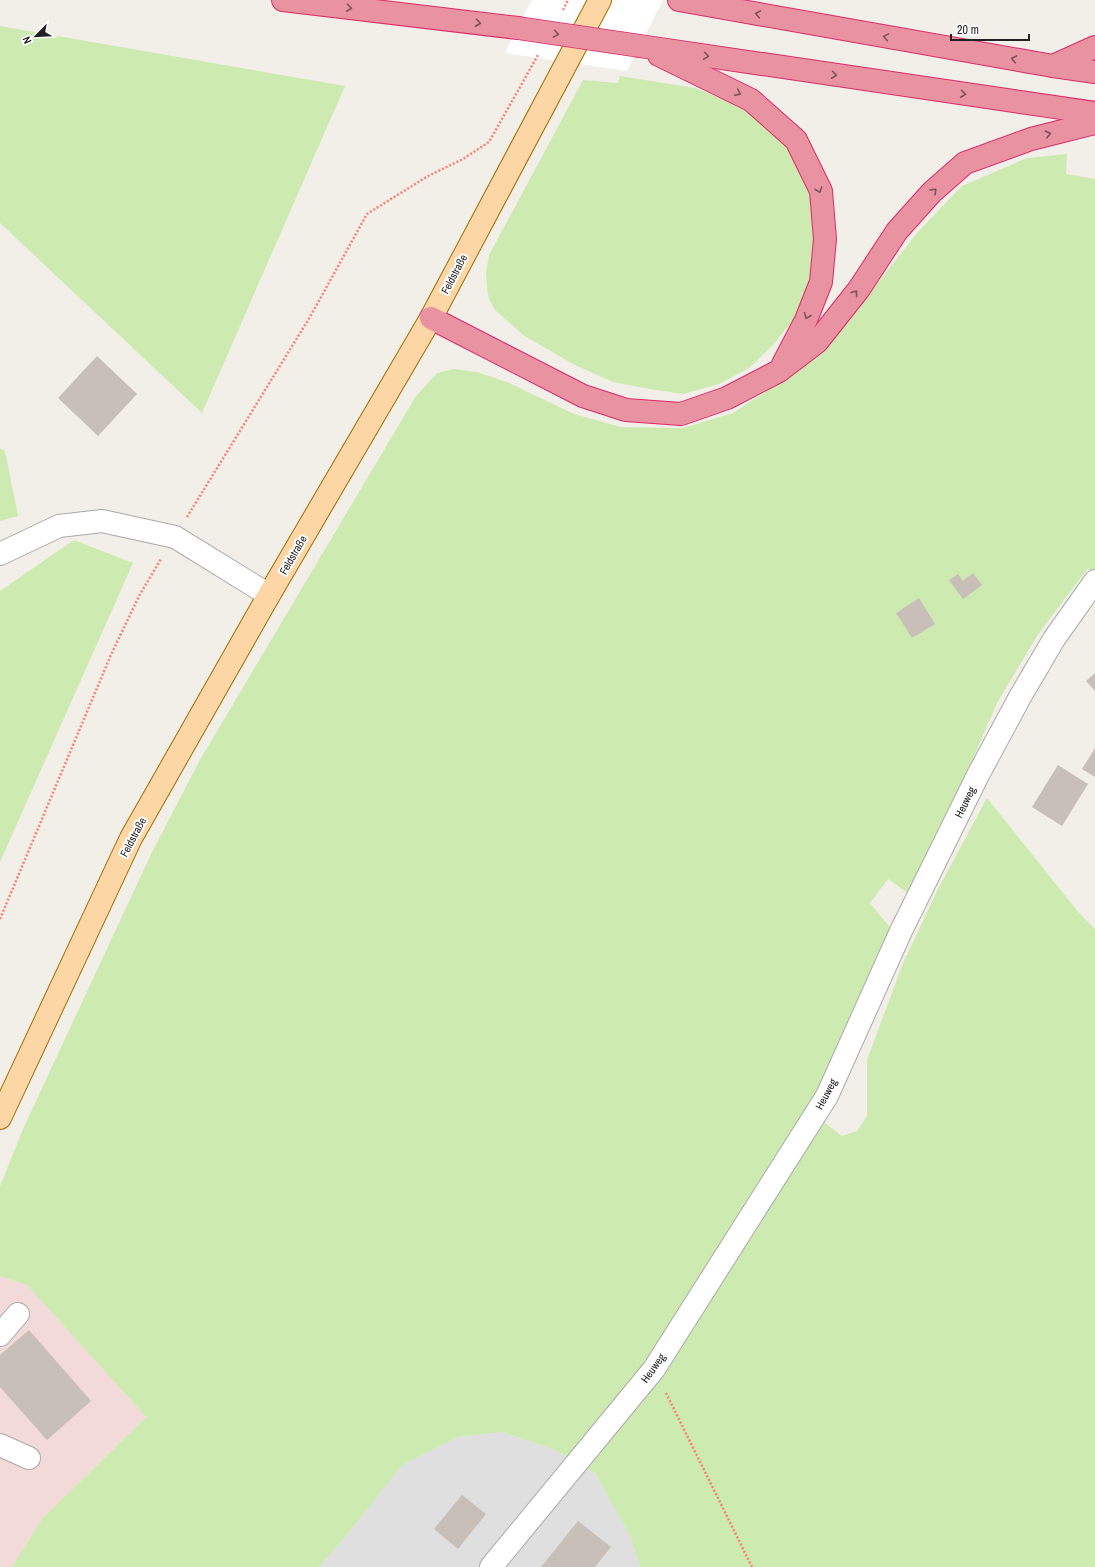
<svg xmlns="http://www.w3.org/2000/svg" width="1095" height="1567" font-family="'Archivo Narrow',sans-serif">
  <rect width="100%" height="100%" fill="#f2efe9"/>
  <polygon fill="#e0dfdf" points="503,1432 555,1450 595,1473 630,1536 640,1567 319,1567 346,1536 401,1465 458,1437"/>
  <polygon fill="#f2dad9" points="0,1276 27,1285 146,1417 42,1519 12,1567 0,1567"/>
  <g fill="#cdebb0">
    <polygon points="0,26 345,86 202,413 0,223"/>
    <polygon points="620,76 695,88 736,104 772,130 795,158 813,196 819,247 810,285 798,314 773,345 749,368 719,384 683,394 650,389 613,382 573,364 523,335 495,310 489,299 487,288 486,273 489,255 583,80 618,83"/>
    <polygon points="1067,154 1066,174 1095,179 1095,575 1088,568 1037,636 997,703 971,763 908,893 888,879 870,903 893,931 809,1111 842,1136 857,1131 867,1116 867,1060 903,963 938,889 987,798 1079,913 1095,929 1095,1567 640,1567 630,1536 595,1473 555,1450 503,1432 458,1437 402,1465 346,1536 319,1567 12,1567 42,1519 146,1417 27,1285 0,1276 0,1186 23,1129 152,852 201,758 416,396 437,373 454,369 477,372 507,382 574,414 621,427 683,428 733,413 785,379 825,350 917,233 962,186 1027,158"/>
    <polygon points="0,448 5,451 18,516 0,521"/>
    <polygon points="74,540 133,563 0,862 0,591"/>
  </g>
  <polygon fill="#fff" points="532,0 663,0 627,71 505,53"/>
  <g fill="#c7bfb8">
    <polygon points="97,356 137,394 98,436 58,398"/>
    <polygon points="973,573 982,585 963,599 949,580 958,574 963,581"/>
    <polygon points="919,598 935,624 912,638 896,613"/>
    <polygon points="1095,673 1095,691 1086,681"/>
    <polygon points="1095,748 1095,777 1082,769"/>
    <polygon points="1058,765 1088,784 1062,826 1032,807"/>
    <polygon points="29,1330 91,1401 47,1440 0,1387 0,1355"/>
    <polygon points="462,1495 486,1514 458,1549 434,1529"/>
    <polygon points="578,1521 611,1547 595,1567 541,1567"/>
  </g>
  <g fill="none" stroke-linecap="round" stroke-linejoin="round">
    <g stroke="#a9a9a9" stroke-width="24">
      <g id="minor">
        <polyline points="0,554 59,526 102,521 175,537 269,595"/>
        <polyline points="0,1335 18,1314"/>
        <polyline points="0,1445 29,1458"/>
        <polyline points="491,1567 654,1369 827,1096 901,931 978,775 1020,697 1054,639 1095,581"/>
      </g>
    </g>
    <g stroke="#a06b00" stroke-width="24">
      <polyline id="major" points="0,1118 131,838 269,595 431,318 600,0"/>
    </g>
    <g stroke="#dc2a67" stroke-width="24">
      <g id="highway">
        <polyline points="283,0 518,28"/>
        <polyline points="679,0 1053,66 1095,72"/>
        <polyline points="640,46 1095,113"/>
        <polyline points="659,55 751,100 796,140 821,191 825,239 821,282 806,320 783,364"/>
        <polyline points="1053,66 1095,47"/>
        <polyline points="431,318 583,396 626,410 681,414 727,398 779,371 817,342 859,289 897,231 932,192 965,163 1031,139 1095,123"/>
      </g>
    </g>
    <g stroke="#fa8072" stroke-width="2.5" stroke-dasharray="2 2" stroke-linecap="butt">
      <polyline points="563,10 568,0"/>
      <polyline points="187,517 310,317 367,214 428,176 463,159 489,142 538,55"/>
      <polyline points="0,919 110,657 139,596 161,559"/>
      <polyline points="666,1393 752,1567"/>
    </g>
    <use href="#minor" stroke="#fff" stroke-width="22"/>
    <use href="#major" stroke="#fcd6a4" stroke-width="22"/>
    <use href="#highway" stroke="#e892a2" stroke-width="22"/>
    <g stroke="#dc2a67" stroke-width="24" stroke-linecap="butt">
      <polyline id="highway-bridge" points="518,28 640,46"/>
    </g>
    <use href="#highway-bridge" stroke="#e892a2" stroke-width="22"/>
  </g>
  <defs><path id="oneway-chevron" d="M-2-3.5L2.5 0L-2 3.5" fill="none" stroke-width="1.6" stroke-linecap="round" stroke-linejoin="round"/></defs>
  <g stroke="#7b545c">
    <use href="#oneway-chevron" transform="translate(349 8) rotate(7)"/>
    <use href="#oneway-chevron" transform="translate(758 14) rotate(-170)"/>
    <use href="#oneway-chevron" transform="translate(478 23) rotate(7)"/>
    <use href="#oneway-chevron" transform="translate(556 34) rotate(9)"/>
    <use href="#oneway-chevron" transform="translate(886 37) rotate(-170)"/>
    <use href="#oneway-chevron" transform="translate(706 56) rotate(8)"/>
    <use href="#oneway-chevron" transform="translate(1014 59) rotate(-170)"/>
    <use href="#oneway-chevron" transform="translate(834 75) rotate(8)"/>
    <use href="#oneway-chevron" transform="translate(738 93) rotate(26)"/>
    <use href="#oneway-chevron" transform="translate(963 94) rotate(8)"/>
    <use href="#oneway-chevron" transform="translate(1048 134) rotate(-13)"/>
    <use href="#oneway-chevron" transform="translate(819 190) rotate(71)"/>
    <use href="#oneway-chevron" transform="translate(934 191) rotate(-44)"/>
    <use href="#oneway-chevron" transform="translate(855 293) rotate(-52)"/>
    <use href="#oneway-chevron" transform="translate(807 316) rotate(112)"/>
  </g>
  <g text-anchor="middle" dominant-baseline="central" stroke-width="4" stroke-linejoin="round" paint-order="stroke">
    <g font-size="11" fill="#222" stroke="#fff">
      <text transform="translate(454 274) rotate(-62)">Feldstraße</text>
      <text transform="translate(293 555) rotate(-60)">Feldstraße</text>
      <text transform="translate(965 802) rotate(-64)">Heuweg</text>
      <text transform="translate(133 837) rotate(-62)">Feldstraße</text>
      <text transform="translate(826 1094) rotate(-62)">Heuweg</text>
      <text transform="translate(653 1368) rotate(-54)">Heuweg</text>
    </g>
  </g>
  <g transform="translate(36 36) rotate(246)" stroke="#ffffff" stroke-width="3" paint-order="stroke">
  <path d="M0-3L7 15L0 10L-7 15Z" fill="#222222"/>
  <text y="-6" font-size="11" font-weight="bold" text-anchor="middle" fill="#222222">N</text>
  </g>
  <path d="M951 34v6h78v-6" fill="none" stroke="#222222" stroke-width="2"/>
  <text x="957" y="34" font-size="12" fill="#222222" stroke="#ffffff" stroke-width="3" paint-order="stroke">20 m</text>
</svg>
